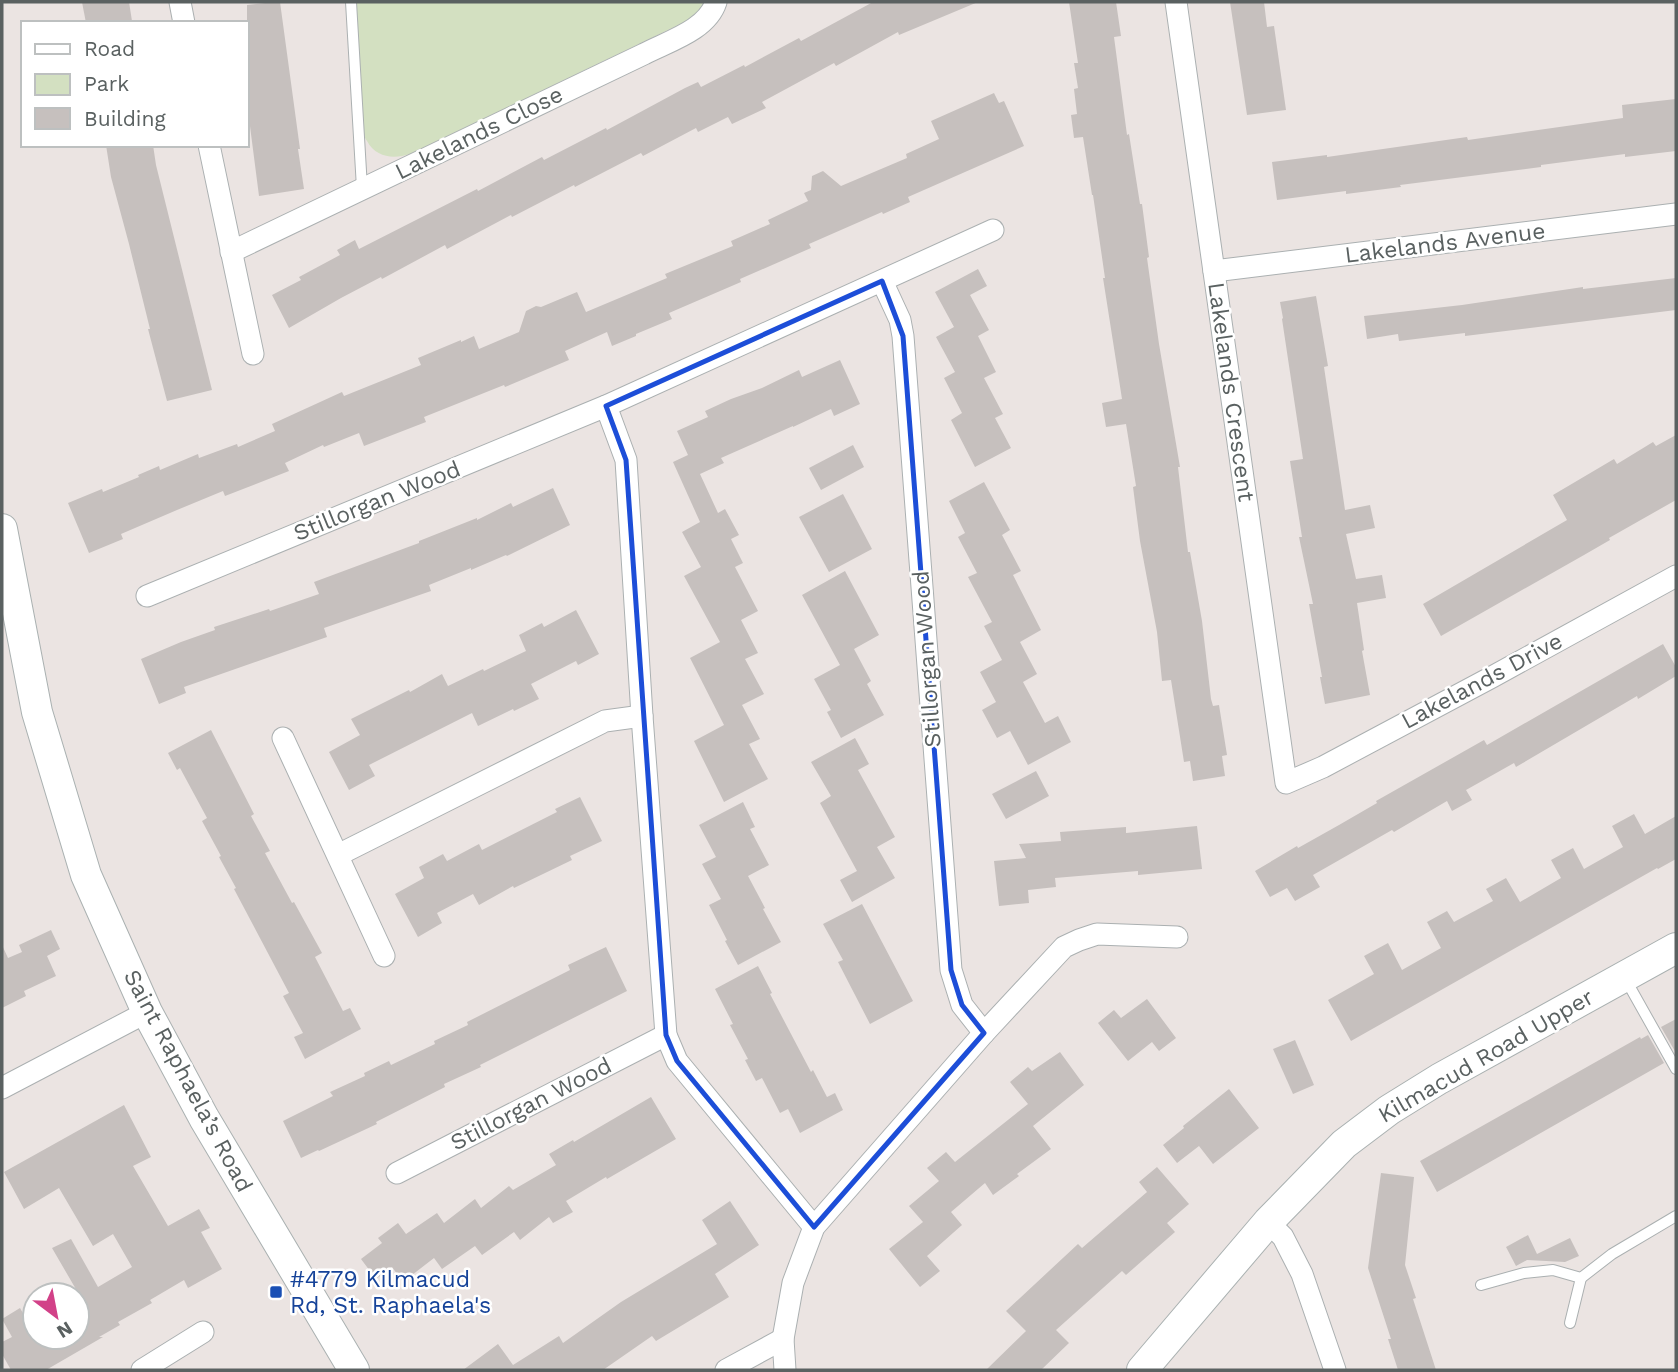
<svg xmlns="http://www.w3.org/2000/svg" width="1678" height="1372" font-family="'Work Sans',sans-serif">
  <rect width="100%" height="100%" fill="#ebe4e2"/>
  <path fill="#d3e0c1" d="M357,2h350l-14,16 -283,136c-16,5 -34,4 -43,-13 -5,-6 -4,-18 -4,-26 -3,-35 -5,-69 -7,-104z"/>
  <g fill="#c6c0be">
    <polygon points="82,2 129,2 132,21 119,23 86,23"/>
    <polygon points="274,2 280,2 300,149 298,149 304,189 259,196 247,103 247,5"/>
    <polygon points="873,2 978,2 899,35 898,32 836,66 834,63 762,102 766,108 732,124 728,117 698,132 696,128 643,156 641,153 575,187 574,185 512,217 511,215 447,249 445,245 382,279 381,277 341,298 289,328 272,295 301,280 299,277 340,255 337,250 355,240 359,249 477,189 478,191 542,157 544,160 606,128 607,130 685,88 698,82 701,87 744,65 745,67 799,38 801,41"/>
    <polygon points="1069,2 1116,2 1121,36 1114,37 1127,135 1129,134 1140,204 1142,204 1149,257 1147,258 1159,344 1180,467 1178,467 1188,552 1190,552 1202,621 1211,699 1213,706 1219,705 1227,755 1222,756 1225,776 1193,781 1190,761 1184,762 1171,680 1162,681 1157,632 1140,541 1133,487 1136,486 1126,424 1106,427 1102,403 1122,399 1103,278 1105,278 1093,195 1092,195 1083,137 1074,138 1071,115 1077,114 1074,89 1078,88 1074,63 1078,63"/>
    <polygon points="1230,2 1264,2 1267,27 1274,26 1286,110 1247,115"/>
    <polygon points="994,93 999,103 1004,101 1024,146 908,197 910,202 883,214 882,212 809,244 811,248 740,279 741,282 669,313 672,319 636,334 636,336 612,346 607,332 565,351 569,360 505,387 504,385 424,417 426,422 364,446 359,433 324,447 323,445 285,463 289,471 225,496 223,491 177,510 121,534 123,539 89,553 68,503 102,489 103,492 139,477 138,475 159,466 160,470 198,454 199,458 237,444 238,447 275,431 272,424 342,392 344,396 421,365 418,358 461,340 461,342 474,336 479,349 519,332 526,311 536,306 541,307 577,292 586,312 667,278 665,274 733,246 731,241 770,224 768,220 808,201 804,193 811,190 812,176 823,171 841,186 907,158 906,154 939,139 931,121"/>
    <polygon points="1676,99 1676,151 1625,157 1625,154 1541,165 1541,167 1400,185 1401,187 1346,194 1346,191 1277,200 1272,162 1327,155 1327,157 1467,137 1468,140 1623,118 1622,105"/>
    <polygon points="106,145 153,145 156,165 212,390 167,401 148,329 150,329 129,244 111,177"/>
    <polygon points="978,269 987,286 970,295 989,330 978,336 996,372 984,378 1003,414 995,418 1011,448 975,467 951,420 962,413 944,378 955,372 936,337 954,327 935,292"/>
    <polygon points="1676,278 1676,310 1465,336 1465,333 1399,341 1398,334 1367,339 1364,316 1462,305 1583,287 1583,289"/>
    <polygon points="1316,296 1328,366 1324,367 1345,510 1370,505 1375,528 1346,534 1356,579 1382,575 1386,598 1357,603 1364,650 1362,651 1370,695 1325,704 1320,677 1322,677 1309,604 1313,604 1299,537 1302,537 1290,461 1303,459 1282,319 1283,318 1280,302"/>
    <polygon points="840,360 860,404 834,416 831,409 793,427 793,426 721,458 724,463 700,474 718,513 725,509 739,535 731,539 743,563 735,567 758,611 741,620 758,653 745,659 764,694 742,705 760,739 749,744 768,779 724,802 694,741 724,725 690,658 720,642 684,576 701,567 682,532 700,522 673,462 688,455 677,431 708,417 705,411 731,399 762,388 799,370 802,377"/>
    <polygon points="1676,435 1676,500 1609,538 1610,540 1584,555 1441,636 1423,604 1567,520 1553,495 1614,459 1617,464 1653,442 1656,446"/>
    <polygon points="853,445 864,467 821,490 809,468"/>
    <polygon points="984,482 1010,530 1002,535 1021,571 1013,575 1041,630 1020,642 1037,674 1023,682 1045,723 1058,716 1071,742 1028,765 1010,731 997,738 982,710 996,702 980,672 1002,660 984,626 992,622 968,577 977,573 958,537 965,533 949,501"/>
    <polygon points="553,488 570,525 507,556 506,555 471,570 471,568 429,585 431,591 324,628 327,637 184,687 186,693 159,704 141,659 181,642 215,630 214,627 269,609 270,611 319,594 314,582 419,543 419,541 477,518 477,520 511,503 513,507"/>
    <polygon points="843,494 872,549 829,572 799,517"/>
    <polygon points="845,571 879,635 854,649 871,681 867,684 884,715 841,738 827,712 831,710 814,679 840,665 802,595"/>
    <polygon points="576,610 599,654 578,665 576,661 531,684 539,699 514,711 513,709 478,726 472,713 369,765 375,776 349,790 329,752 360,735 351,719 409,690 410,692 442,674 448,686 483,669 484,671 526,651 519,635 542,623 544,627"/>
    <polygon points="1663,644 1676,667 1676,676 1638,699 1637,696 1516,767 1514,763 1466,790 1472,800 1452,811 1447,801 1394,832 1392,830 1313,875 1320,887 1295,901 1287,888 1270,897 1255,871 1297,846 1298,848 1339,825 1377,803 1376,801 1484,740 1487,745"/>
    <polygon points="211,730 254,814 251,816 270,851 265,853 292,903 294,902 322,953 315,957 343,1011 350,1008 361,1029 305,1059 294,1037 303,1033 283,996 289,993 234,889 236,888 219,857 221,856 202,821 207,818 180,768 177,770 168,753"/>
    <polygon points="855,738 869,764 858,770 895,837 877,847 895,878 852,902 840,880 857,871 820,803 831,796 811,762"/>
    <polygon points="1036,771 1049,796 1006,819 992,794"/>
    <polygon points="580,797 602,841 570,856 572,860 514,888 513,886 479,905 473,894 437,913 442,923 418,937 395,894 424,878 419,867 443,854 447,861 479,844 482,850 557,812 555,809"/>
    <polygon points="743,802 755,827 750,829 769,865 748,876 765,908 763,909 781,942 738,965 725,941 727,940 709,905 721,899 702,864 716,857 699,825"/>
    <polygon points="1634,814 1645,834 1676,816 1676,859 1658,869 1657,868 1351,1041 1328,1000 1374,974 1364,956 1388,943 1402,970 1441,948 1427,922 1447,911 1454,922 1493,901 1486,889 1506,878 1520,902 1561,878 1551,860 1573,848 1584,869 1623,847 1612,826"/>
    <polygon points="1197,826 1202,869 1138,875 1138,871 1055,878 1056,887 1028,890 1029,903 999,906 994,861 1026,858 1019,844 1061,841 1060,832 1126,827 1126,833"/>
    <polygon points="862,904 913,1001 870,1024 838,962 843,960 823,924"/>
    <polygon points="51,930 60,949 47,956 56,976 24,991 26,996 2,1008 2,945 8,958 22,952 19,945"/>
    <polygon points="606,947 627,991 480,1065 481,1067 444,1084 445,1087 376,1122 377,1124 319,1151 318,1150 301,1158 283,1121 333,1096 330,1092 365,1076 364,1073 389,1061 391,1065 435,1044 434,1041 468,1025 467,1022 570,970 568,965"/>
    <polygon points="758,966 772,993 770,994 811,1072 813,1070 827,1097 835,1093 843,1110 800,1133 788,1109 780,1113 762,1078 756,1081 745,1060 748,1059 730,1025 733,1024 715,989"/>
    <polygon points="1147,999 1176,1038 1159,1051 1152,1042 1128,1061 1098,1023 1114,1010 1121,1018"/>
    <polygon points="1676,1019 1676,1053 1661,1027"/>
    <polygon points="1648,1035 1664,1063 1437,1192 1420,1161 1640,1037 1641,1039"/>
    <polygon points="1295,1040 1314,1085 1293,1094 1273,1049"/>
    <polygon points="1060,1052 1084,1085 1033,1126 1051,1149 1017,1174 1019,1176 993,1195 985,1183 951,1212 962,1225 927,1256 940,1271 920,1287 889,1249 923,1222 909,1206 939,1181 927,1168 946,1152 955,1162 1028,1104 1010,1082 1028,1067 1032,1071"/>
    <polygon points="1229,1089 1259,1128 1213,1164 1199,1146 1177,1163 1163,1145 1184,1128 1183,1126"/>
    <polygon points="651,1097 676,1139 607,1179 606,1177 566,1201 573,1212 553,1223 549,1217 520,1240 514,1232 482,1255 475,1246 442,1269 434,1258 403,1282 392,1267 376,1279 361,1259 382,1243 378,1238 398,1223 406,1234 437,1213 444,1223 475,1199 481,1208 509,1186 513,1190 556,1165 549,1154 573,1140 574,1142"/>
    <polygon points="124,1105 151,1157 133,1166 168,1226 199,1209 210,1228 201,1232 222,1269 188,1288 184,1280 150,1300 152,1303 118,1322 120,1325 99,1337 103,1337 46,1370 11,1370 2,1354 2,1342 12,1337 2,1319 20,1308 35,1334 35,1337 77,1337 77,1291 52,1248 71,1239 98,1287 132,1267 113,1234 93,1246 59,1188 24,1209 4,1172"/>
    <polygon points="1157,1167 1189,1204 1167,1223 1175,1232 1126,1275 1122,1271 1056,1330 1069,1343 1041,1370 986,1370 1026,1331 1006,1311 1078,1244 1082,1248 1147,1192 1139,1182"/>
    <polygon points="1381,1173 1414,1177 1405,1265 1416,1298 1413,1299 1436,1370 1398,1370 1388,1339 1391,1339 1368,1268"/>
    <polygon points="730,1201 759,1245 715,1274 729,1297 656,1341 652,1336 603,1370 463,1370 498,1344 513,1365 559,1336 563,1343 621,1302 717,1244 702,1220"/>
    <polygon points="1528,1235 1537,1254 1570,1238 1579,1256 1565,1262 1527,1260 1516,1266 1506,1247"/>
  </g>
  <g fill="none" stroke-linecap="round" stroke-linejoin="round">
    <g stroke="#abb0b1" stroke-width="12">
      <g id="lane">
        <polyline points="351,2 362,188"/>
        <polyline points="1626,980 1676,1069"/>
        <polyline points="1481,1285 1524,1273 1553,1270 1581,1278 1612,1254 1676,1216"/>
        <polyline points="1570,1323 1581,1278"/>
      </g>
    </g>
    <g stroke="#abb0b1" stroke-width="23">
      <g id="street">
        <polyline points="180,2 184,23"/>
        <polyline points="1176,2 1286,783 1323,767 1492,677 1676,576"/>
        <polyline points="209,145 253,354"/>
        <path d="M231,252l413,-198c25,-13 63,-24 72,-52"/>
        <polyline points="1214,271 1676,214"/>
        <polyline points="882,281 900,320 903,336 951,970 962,1005 984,1033 1064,947 1079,940 1097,934 1177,937"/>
        <polyline points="606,406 626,460 642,716 666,1035 677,1061 814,1227"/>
        <polyline points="147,596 606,406 993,230"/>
        <polyline points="283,738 384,956"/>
        <polyline points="338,855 605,721 642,716"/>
        <polyline points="2,1088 147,1012"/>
        <polyline points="397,1173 666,1035"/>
        <polyline points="1268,1222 1283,1237 1302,1274 1335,1370"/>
        <polyline points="142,1370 203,1332"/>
        <polyline points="726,1370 783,1339"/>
        <polyline points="785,1370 783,1339 793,1283 814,1227 984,1033"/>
      </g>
    </g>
    <g stroke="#aab1b1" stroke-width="32">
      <g id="secondary">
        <polyline points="2,529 37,712 86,875 147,1012 204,1118 354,1370"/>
        <polyline points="1142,1370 1268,1222 1344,1144 1389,1110 1439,1079 1676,948"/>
      </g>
    </g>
    <use href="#lane" stroke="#fff" stroke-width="10"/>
    <use href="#street" stroke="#fff" stroke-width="21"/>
    <use href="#secondary" stroke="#fff" stroke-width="30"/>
  </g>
  <path fill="none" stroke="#1d4ed8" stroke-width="5" stroke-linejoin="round" d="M882,281l21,55 48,634 11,35 22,28 -170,194 -137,-166 -11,-26 -40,-575 -20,-54z"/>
  <rect fill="#1a4fb4" stroke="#fff" stroke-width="2.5" x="269" y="1285" width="14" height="14" rx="3.5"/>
  <g text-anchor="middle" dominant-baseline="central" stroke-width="5" stroke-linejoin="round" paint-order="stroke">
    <g font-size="23" fill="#5a6161" stroke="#fff">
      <text transform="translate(479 133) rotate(-26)">Lakelands Close</text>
      <text transform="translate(1445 243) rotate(-7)">Lakelands Avenue</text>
      <text transform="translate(1231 392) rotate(82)">Lakelands Crescent</text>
      <text transform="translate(377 501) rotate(-22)">Stillorgan Wood</text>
      <text transform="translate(927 659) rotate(-94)">Stillorgan Wood</text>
      <text transform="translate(1482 681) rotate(-28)">Lakelands Drive</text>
      <text transform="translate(1486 1056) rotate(-30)">Kilmacud Road Upper</text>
      <text transform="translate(188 1081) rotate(62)">Saint Raphaela’s Road</text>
      <text transform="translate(531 1104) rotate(-27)">Stillorgan Wood</text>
    </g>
    <g font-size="23" fill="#164399" stroke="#fff" text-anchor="start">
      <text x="290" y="1279">#4779 Kilmacud<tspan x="290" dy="26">Rd, St. Raphaela's</tspan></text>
    </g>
  </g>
  <rect width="1678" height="1372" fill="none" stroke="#5a6161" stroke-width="7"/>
  <rect x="21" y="21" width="228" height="126" fill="#ffffff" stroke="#bdc0c0" stroke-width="2"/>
  <rect x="35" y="44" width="35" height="10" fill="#ffffff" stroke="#bdc0c0" stroke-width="2"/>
  <text x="84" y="56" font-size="21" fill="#5a6161">Road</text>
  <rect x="35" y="74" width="35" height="21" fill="#d3e0c1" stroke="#bdc0c0" stroke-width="2"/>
  <text x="84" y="91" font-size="21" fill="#5a6161">Park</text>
  <rect x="35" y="108" width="35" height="21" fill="#c6c0be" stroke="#bdc0c0" stroke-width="2"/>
  <text x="84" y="126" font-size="21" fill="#5a6161">Building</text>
  <g transform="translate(56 1316) rotate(148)"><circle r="33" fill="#ffffff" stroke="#bdc0c0" stroke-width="2"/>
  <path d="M0-5L12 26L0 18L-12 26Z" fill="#d24188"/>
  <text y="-10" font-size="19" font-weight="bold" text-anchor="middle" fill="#5a6161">N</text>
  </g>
</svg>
